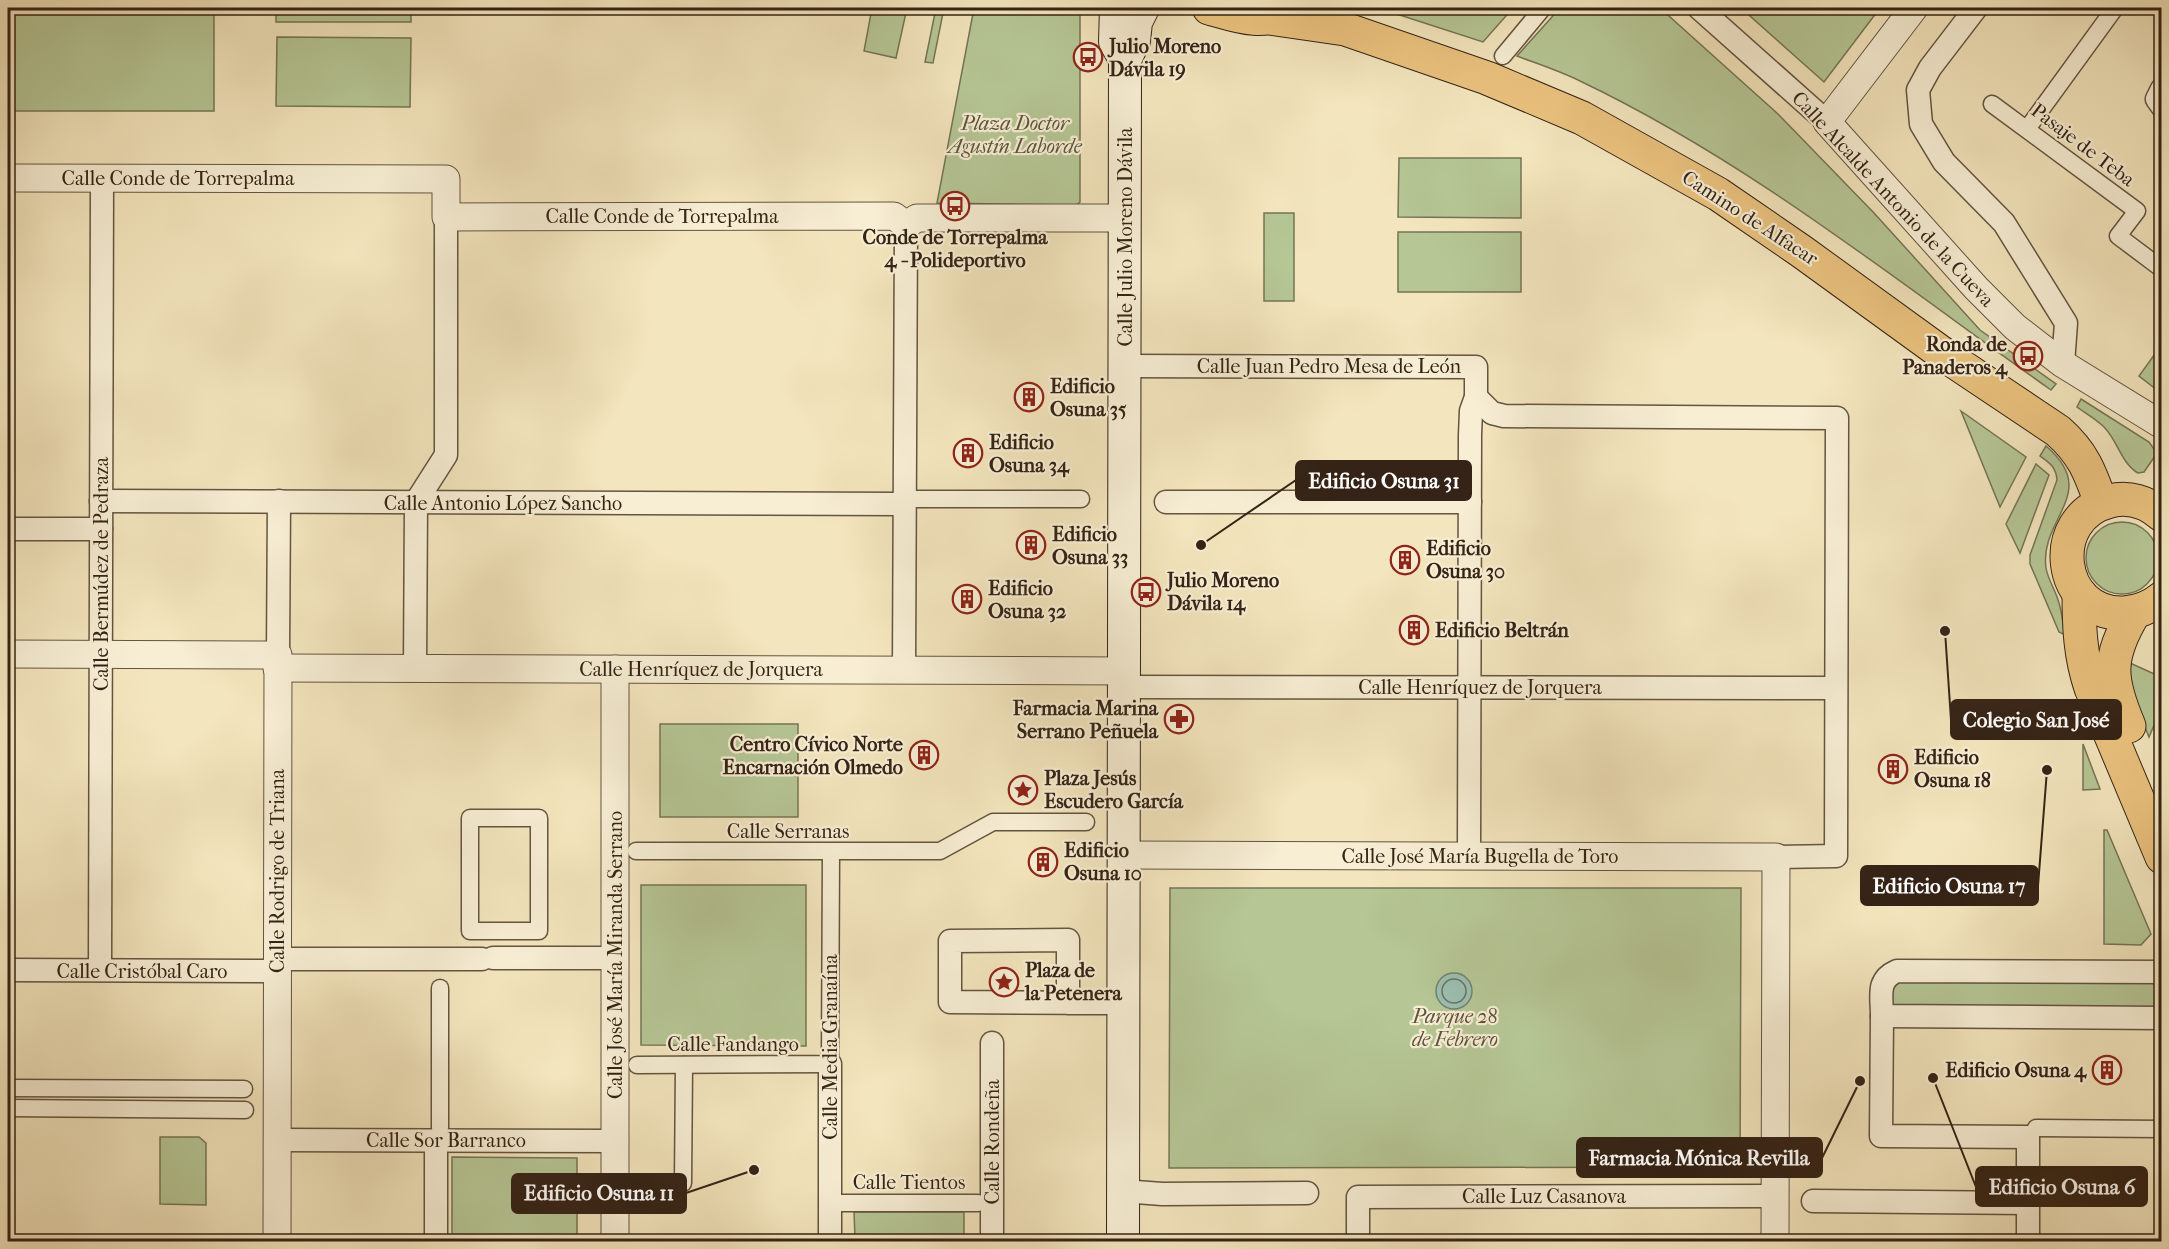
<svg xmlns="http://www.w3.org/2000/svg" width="2169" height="1249" font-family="'IM FELL French Canon',serif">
  <rect width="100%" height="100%" fill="#f3e5bd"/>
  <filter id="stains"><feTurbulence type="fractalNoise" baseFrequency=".00333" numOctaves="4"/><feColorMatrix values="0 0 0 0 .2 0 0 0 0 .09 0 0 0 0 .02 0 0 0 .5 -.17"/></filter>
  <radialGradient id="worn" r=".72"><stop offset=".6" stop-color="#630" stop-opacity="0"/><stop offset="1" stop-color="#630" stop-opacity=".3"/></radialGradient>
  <g fill="#b6c695" stroke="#757456" stroke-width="1.5">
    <rect x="8" y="8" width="206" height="103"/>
    <rect x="276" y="8" width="135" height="14"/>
    <polygon points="872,8 907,8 896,58 864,51"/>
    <polygon points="936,8 944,8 933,63 925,62"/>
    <polygon points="974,8 1080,8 1080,202 1076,205 937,203"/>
    <polygon points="1378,8 1513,8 1483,42"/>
    <path d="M1560,8h100l118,106 96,99 106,117 76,54 -5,6c-153,-108 -301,-228 -471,-309 -20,-10 -42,-17 -63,-25z"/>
    <polygon points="1741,8 1880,8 1824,82"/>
    <polygon points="277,37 411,38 410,107 276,106"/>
    <polygon points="1399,158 1521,158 1521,218 1398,217"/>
    <rect x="1264" y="213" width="30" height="88"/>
    <rect x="1398" y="232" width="123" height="60"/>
    <polygon points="2157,351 2161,354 2161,393 2139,376"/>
    <path d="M2081,399l68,43 5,7 1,7 -11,16 -6,1c-17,-10 -20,-32 -34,-46 -8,-8 -19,-14 -27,-20z"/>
    <polygon points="1961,411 2026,457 2000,507"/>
    <path d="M2046,446c55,47 -7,72 0,122 2,12 10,23 13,35 3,10 4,21 6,32l-6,-3 -29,-68v-9l27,-75c-1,-13 -7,-17 -17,-24z"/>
    <polygon points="2036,464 2049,475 2020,553 2006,524"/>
    <circle cx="2122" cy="558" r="36"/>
    <polygon points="2130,663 2161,677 2161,709 2149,737 2128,686"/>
    <rect x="660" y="724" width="138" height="93"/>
    <polygon points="2083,744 2100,789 2083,790"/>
    <polygon points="2104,830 2107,830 2151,934 2141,945 2104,944"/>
    <polygon points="641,885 806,885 806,1046 641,1045"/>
    <polygon points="1170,888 1741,888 1740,1167 1169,1168"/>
    <polygon points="1897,976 2161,977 2161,1012 1889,1005 1889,983"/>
    <polygon points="160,1137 199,1137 206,1143 206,1205 160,1204"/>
    <polygon points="452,1157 577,1158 577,1241 452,1241"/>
    <polygon points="854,1212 964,1212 964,1238 855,1238"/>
  </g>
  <circle fill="#9bbfb0" stroke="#728172" stroke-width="1.5" cx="1454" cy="991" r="18"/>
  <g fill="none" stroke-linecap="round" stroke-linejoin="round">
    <circle stroke="#687163" stroke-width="1.5" cx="1454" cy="991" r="12"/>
    <g stroke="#645440" stroke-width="19">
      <g id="pedestrian">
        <polyline points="1503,56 1543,8"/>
        <polyline points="1992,104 2137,211 2118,236 2162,269"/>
        <polyline points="2027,129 2115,8"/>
        <polyline points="914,499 1081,499"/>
        <rect x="470" y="818" width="69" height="113"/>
        <polyline points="636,851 940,851 993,822 1086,822"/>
        <polyline points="637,1065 830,1064 831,852"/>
        <polyline points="8,1088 244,1089"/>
        <polyline points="8,1108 245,1110"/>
        <polyline points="440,1128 440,988"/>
        <polyline points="2036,1128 2162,1129"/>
        <polyline points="683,1183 684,1065"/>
        <polyline points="840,1203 978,1203"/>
      </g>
    </g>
    <g stroke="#645440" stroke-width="25">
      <g id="minor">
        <polyline points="1699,8 1827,122"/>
        <polyline points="1976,8 1930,68 1918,90 1921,124 1944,162 2004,223 2066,323 2063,364"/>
        <polyline points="2162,89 2157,99 2162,106"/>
        <polyline points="1125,366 1476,367 1476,397 1471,411 1470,435 1469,856"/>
        <polyline points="1476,397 1492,413 1504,416 1837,418 1836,856 1776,857"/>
        <polyline points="101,501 904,504"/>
        <polyline points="1166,502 1470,502"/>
        <polyline points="8,529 101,529"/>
        <polyline points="278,655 279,501"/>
        <polyline points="415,668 416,502 446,455 446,217"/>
        <polyline points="904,670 906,225"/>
        <polyline points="1124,687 1835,688"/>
        <polyline points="493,958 615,958"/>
        <polyline points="277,959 482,959"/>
        <polyline points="8,970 277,971"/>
        <polyline points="100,970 102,178"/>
        <path d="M2162,972l-265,-1c-21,9 -15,25 -15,45l280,2"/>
        <polyline points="1068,1003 1068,940 950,941 950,1002 1123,1003"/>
        <polyline points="1882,1016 1881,1136 2028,1137 2028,1242"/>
        <polyline points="277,1140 615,1141"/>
        <polyline points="1123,1191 1162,1194 1307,1193"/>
        <polyline points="1813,1201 2028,1203"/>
        <polyline points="436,1242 436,1140"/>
        <polyline points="830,1242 830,1064"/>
        <polyline points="992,1242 992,1043"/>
        <polyline points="1358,1242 1358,1197 1775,1196"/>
      </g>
    </g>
    <g stroke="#645440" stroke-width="29">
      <g id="tertiary">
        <polyline points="1914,8 1827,122 1976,288 2015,327 2063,364 2162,425"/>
        <polyline points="8,178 446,179 446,217 894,216 906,225 917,218 1125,218"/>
        <polyline points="8,654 278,655 277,1242"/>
        <polyline points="277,668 1125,671"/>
        <polyline points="1124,855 1776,857 1775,1242"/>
        <polyline points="615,1242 615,669"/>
      </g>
    </g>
    <g stroke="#342316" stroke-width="34">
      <g id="secondary">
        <polyline points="1116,8 1115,42 1122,54"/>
        <polyline points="1123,1242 1125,60 1134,41 1136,22 1143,8"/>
      </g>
    </g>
    <g stroke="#342316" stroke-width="35">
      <g id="primary">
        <path d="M1209,8c19,5 60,21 74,0"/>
        <path d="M1270,18l75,11 142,49 95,40 136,76 83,57 142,103 115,77c25,22 32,41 43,72"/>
        <path d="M2162,515c-15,-13 -33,-19 -52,-14 -65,16 -53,115 14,112 14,-1 27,-6 38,-15"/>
        <path d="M2079,593c0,33 1,63 12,95l71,169"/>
        <path d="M2129,726c-20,-47 -22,-68 5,-113"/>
      </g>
    </g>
    <use href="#pedestrian" stroke="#f7eed4" stroke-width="16"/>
    <use href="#minor" stroke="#f7eed4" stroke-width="22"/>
    <use href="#tertiary" stroke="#f7eed4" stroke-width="27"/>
    <use href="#secondary" stroke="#f7eed4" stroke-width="32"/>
    <use href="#primary" stroke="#eac27e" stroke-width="33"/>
  </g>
  <defs>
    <g id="bus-ring" transform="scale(1.5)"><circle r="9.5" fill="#f7eed4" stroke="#8f2418" stroke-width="1.5"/><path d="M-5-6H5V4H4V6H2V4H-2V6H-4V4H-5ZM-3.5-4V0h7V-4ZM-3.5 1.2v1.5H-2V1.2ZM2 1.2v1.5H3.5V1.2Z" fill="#8f2418"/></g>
    <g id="building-ring" transform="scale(1.5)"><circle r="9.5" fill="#f7eed4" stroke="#8f2418" stroke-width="1.5"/><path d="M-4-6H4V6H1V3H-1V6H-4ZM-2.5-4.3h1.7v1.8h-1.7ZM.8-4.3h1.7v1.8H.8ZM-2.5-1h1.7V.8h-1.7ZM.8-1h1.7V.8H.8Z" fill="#8f2418"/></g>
    <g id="pharmacy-ring" transform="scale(1.5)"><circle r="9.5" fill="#f7eed4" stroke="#8f2418" stroke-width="1.5"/><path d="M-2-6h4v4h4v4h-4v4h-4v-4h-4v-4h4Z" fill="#8f2418"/></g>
    <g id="sight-ring" transform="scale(1.5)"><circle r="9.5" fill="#f7eed4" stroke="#8f2418" stroke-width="1.5"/><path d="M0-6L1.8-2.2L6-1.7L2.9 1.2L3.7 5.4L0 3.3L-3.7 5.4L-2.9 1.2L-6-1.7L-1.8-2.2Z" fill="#8f2418"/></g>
  </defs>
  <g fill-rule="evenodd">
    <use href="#bus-ring" x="1088" y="57"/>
    <use href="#bus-ring" x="955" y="206"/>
    <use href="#bus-ring" x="2028" y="356"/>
    <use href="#building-ring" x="1029" y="397"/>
    <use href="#building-ring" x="968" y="453"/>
    <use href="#building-ring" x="1031" y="545"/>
    <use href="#building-ring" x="1405" y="560"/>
    <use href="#bus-ring" x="1146" y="592"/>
    <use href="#building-ring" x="967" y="599"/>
    <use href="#building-ring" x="1414" y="630"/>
    <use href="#pharmacy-ring" x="1179" y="719"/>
    <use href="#building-ring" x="924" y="755"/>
    <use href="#building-ring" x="1893" y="769"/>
    <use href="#sight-ring" x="1023" y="790"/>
    <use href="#building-ring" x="1043" y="862"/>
    <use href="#sight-ring" x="1004" y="982"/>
    <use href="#building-ring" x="2107" y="1070"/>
  </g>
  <g text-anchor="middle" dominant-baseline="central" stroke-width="4.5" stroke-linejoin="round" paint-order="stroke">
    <g font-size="20" font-weight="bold" fill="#342316" stroke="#f7eed4" text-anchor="start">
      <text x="1109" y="46">Julio Moreno<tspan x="1109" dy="23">Dávila 19</tspan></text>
      <text x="955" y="237" text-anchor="middle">Conde de Torrepalma<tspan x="955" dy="23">4 - Polideportivo</tspan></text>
      <text x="2007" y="344" text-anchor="end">Ronda de<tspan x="2007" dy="23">Panaderos 4</tspan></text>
      <text x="1050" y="386">Edificio<tspan x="1050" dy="23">Osuna 35</tspan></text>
      <text x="989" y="442">Edificio<tspan x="989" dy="23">Osuna 34</tspan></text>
      <text x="1052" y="534">Edificio<tspan x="1052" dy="23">Osuna 33</tspan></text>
      <text x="1426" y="548">Edificio<tspan x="1426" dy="23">Osuna 30</tspan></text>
      <text x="1167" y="580">Julio Moreno<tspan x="1167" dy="23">Dávila 14</tspan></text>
      <text x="988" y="588">Edificio<tspan x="988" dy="23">Osuna 32</tspan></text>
      <text x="1435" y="630">Edificio Beltrán</text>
      <text x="1158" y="708" text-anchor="end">Farmacia Marina<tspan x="1158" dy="23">Serrano Peñuela</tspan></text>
      <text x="903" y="744" text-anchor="end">Centro Cívico Norte<tspan x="903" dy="23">Encarnación Olmedo</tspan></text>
      <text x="1914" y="757">Edificio<tspan x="1914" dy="23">Osuna 18</tspan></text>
      <text x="1044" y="778">Plaza Jesús<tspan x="1044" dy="23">Escudero García</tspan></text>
      <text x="1064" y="850">Edificio<tspan x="1064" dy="23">Osuna 10</tspan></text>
      <text x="1025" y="970">Plaza de<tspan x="1025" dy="23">la Petenera</tspan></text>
      <text x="2086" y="1070" text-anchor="end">Edificio Osuna 4</text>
    </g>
    <g font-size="20" font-style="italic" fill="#5b543c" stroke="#f7eed4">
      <text x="1015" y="123">Plaza Doctor<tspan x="1015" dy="23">Agustín Laborde</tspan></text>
      <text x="1455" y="1016">Parque 28<tspan x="1455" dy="23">de Febrero</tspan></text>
    </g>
    <g font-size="20" fill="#342316" stroke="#f7eed4">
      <text transform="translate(2083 145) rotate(37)">Pasaje de Teba</text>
      <text x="178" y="178">Calle Conde de Torrepalma</text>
      <text transform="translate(1893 199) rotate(47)">Calle Alcalde Antonio de la Cueva</text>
      <text x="662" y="216">Calle Conde de Torrepalma</text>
      <text transform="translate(1750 218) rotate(33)">Camino de Alfacar</text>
      <text transform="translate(1125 237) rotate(-90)">Calle Julio Moreno Dávila</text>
      <text x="1329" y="366">Calle Juan Pedro Mesa de León</text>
      <text x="503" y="503">Calle Antonio López Sancho</text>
      <text transform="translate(101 574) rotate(-90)">Calle Bermúdez de Pedraza</text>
      <text x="701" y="669">Calle Henríquez de Jorquera</text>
      <text x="1480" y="687">Calle Henríquez de Jorquera</text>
      <text x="788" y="831">Calle Serranas</text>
      <text x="1480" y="856">Calle José María Bugella de Toro</text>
      <text transform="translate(277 871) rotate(-90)">Calle Rodrigo de Triana</text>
      <text transform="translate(615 955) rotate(-90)">Calle José María Miranda Serrano</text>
      <text x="142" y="971">Calle Cristóbal Caro</text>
      <text x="733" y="1044">Calle Fandango</text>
      <text transform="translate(830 1047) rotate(-90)">Calle Media Granaína</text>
      <text x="446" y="1140">Calle Sor Barranco</text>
      <text transform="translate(992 1142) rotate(-90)">Calle Rondeña</text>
      <text x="909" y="1182">Calle Tientos</text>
      <text x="1544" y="1196">Calle Luz Casanova</text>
    </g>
  </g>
  <path fill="none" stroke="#342316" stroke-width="2" d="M1201 545L1296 480M1945 631L1951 720M2047 770L2038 886M1860 1081L1822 1158M1933 1078L1976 1187M754 1170L686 1193"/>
  <g fill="#342316" stroke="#f7eed4" stroke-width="2">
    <circle cx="1201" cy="545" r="6"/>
    <circle cx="1945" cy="631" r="6"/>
    <circle cx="2047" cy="770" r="6"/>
    <circle cx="1860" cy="1081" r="6"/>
    <circle cx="1933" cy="1078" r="6"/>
    <circle cx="754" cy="1170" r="6"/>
  </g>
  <g fill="#342316" stroke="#342316" stroke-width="2">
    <rect x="1296" y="461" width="175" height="39" rx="6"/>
    <rect x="1951" y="700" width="170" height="39" rx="6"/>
    <rect x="1861" y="866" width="177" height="39" rx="6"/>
    <rect x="1577" y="1138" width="245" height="39" rx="6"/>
    <rect x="1976" y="1167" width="171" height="39" rx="6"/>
    <rect x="512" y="1174" width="174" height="39" rx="6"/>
  </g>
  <g font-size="21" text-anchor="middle" font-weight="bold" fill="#fff">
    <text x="1384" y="488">Edificio Osuna 31</text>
    <text x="2036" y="727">Colegio San José</text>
    <text x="1949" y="893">Edificio Osuna 17</text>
    <text x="1699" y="1165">Farmacia Mónica Revilla</text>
    <text x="2062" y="1194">Edificio Osuna 6</text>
    <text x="599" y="1200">Edificio Osuna 11</text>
  </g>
  <rect width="2169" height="1249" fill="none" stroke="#f3e5bd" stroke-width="30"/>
  <rect x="9" y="9" width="2151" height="1231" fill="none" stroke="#342316" stroke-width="3"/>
  <rect x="15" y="15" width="2139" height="1219" fill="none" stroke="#342316" stroke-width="1.5"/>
  <rect width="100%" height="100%" filter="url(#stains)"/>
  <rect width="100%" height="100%" fill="url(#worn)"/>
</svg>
